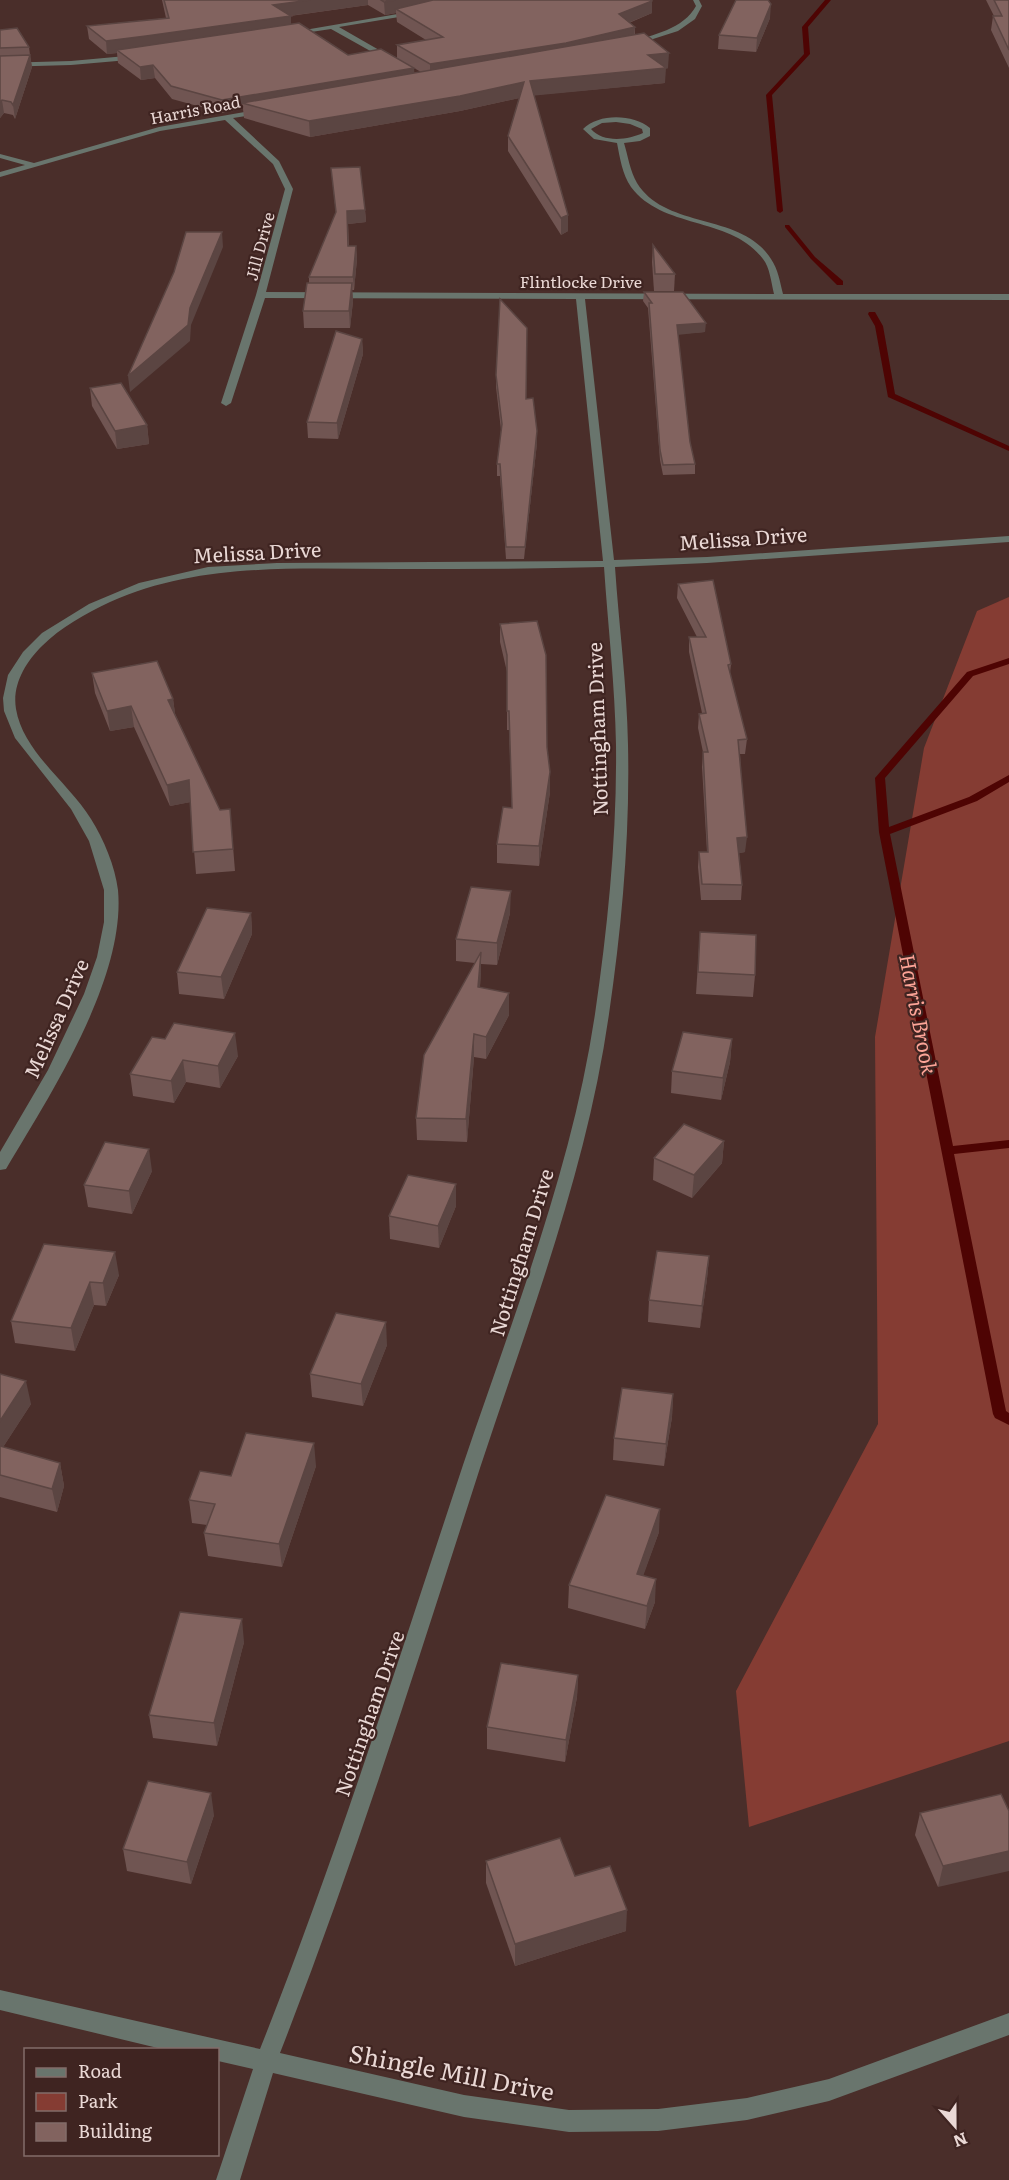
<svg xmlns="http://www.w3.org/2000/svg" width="1009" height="2180" font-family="Literata,serif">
  <rect width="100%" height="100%" fill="#4a2e2a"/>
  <polygon fill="#853c33" points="1009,597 1009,1741 749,1827 736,1691 878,1424 875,1037 924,748 977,611"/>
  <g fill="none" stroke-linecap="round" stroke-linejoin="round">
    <g fill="#4e0403" fill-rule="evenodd">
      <polygon points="825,0 831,0 808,27 810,54 772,95 783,211 780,213 777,211 766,95 804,54 802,27"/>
      <polygon points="785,225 789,225 815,257 843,281 843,285 837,285 811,259 785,227"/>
      <polygon points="869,312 875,312 883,326 895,394 1009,446 1009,451 888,397 875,326 868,314"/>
      <polygon points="1009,658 1009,664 973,676 885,778 889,827 969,797 1009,775 1009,782 977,801 890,834 953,1146 1009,1140 1009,1148 954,1154 1006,1411 1009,1413 1009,1425 995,1418 993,1414 879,832 875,778 967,672"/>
    </g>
    <g fill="#69756d" fill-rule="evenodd">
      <path d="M693,0h6l3,6 -7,13 -17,12 -50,16v-4c24,-8 56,-14 68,-37z"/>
      <polygon points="415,11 417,14 339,27 393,58 390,62 331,29 291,35 287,33"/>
      <polygon points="137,55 140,59 71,65 0,67 0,63 71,61"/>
      <path d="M262,109h3v4l-32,5 46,43 14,28 -27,103 508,2c-3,-12 -4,-26 -11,-35 -32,-43 -100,-29 -132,-72 -9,-13 -11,-29 -14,-44l-23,-4 -11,-10c16,-16 50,-15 67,-1v8l-10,5 -16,2c4,13 6,28 13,40 29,47 105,29 134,76 7,10 9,23 12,35h226v6l-424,-1 29,261 93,-3 302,-21v6l-302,21 -92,4c4,59 12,119 13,178 2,90 -6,180 -19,269 -22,156 -80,305 -129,454 -63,196 -125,393 -200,585l184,42 105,15 89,-1 89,-11 82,-19 180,-66v22l-180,66 -82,19 -89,11 -89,1 -105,-15 -191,-44 -33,107h-24l37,-111 -35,-8v-11h-52l-166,-40v-20l260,59c76,-191 138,-388 203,-584 50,-148 109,-296 132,-451 13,-89 22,-179 21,-269 -1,-59 -8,-119 -12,-178 -71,2 -141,2 -211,2 -96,0 -194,-7 -283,33 -25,12 -49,25 -68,44 -17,17 -30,39 -26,63 7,43 53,74 75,110 13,21 24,47 27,71 8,89 -68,205 -112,279l-6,1v-18l48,-82 36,-76 13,-37 7,-35v-32l-15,-49 -18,-32 -56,-71 -11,-27 -1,-13 5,-23 15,-23 19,-19 47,-29 50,-21 69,-16 69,-4 326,-2 -27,-262 -311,-1 -34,105 -5,3 -5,-3 35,-108 29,-106 -12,-25 -48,-44 -65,11 -160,46v-5l25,-7 -25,-7v-4l34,9 125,-36zM616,122l14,2 12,5 1,4c-15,7 -40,10 -52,-4l11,-6z"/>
    </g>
  </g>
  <g fill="#705552" fill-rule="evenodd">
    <path d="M162,0h490v13l-23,10 6,4v8l33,33h-3v15l-131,12 34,136 -7,4 -53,-84v-15l11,-38 -59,13 -150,26 -66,-19 -1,-9 -20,4 -51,-14 -17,-21 -14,2 -23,-17 -1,-10 -10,1 -18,-15 -2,-13 79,-8zM368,5l17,10 11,-2 1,9 29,18 -29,5v13l-49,-3 -57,-31v-8h-1zM414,68l7,4 -7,1z"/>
    <polygon points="986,0 1009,0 1009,68 991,30 993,16 994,16"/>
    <polygon points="770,18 756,52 718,49 719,35"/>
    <polygon points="0,30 29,47 30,55 32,67 15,119 13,115 4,113 0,118"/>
    <polygon points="331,168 365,210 366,222 348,224 349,246 356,246 357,259 354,290 352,290 353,301 350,328 304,328 303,311 309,283 309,277 336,214"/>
    <polygon points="653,245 675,274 674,291 654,291 652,262"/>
    <polygon points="644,292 705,332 678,334 690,442 695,464 695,474 663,475 660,460 648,308 643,301"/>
    <polygon points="362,339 363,354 338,439 308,438 307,422"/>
    <polygon points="496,375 526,399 537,443 524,559 506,559 500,476 497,476 497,464 501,430 496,387"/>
    <polygon points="90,388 147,425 149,444 117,449 92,406"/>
    <polygon points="678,584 731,664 730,673 747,739 745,754 740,754 745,852 739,853 742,885 741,900 701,900 698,867 699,852 707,852 702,767 703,752 698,728 699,714 702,713 689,652 689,637 697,637 677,598"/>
    <polygon points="500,624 547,747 550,772 550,792 539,866 497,863 497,844 512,808 509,730 507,730 507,672 500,642"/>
    <polygon points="92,673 173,699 175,714 220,810 230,809 235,871 196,874 190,802 170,806 134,727 110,731 95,693"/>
    <polygon points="251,913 252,934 224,999 179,994 177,972"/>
    <polygon points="510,913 497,965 481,964 480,987 509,1015 486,1059 474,1057 467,1142 417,1140 416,1118 475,963 456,961 456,939"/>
    <polygon points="700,932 755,975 753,997 696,994"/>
    <polygon points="152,1037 238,1056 220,1088 186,1082 174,1103 133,1096 130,1074"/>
    <polygon points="732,1039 730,1062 721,1100 671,1093 672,1071"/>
    <polygon points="724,1141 722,1163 692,1198 653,1180 654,1158"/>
    <polygon points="152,1171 132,1214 88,1207 84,1185"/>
    <polygon points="456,1184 456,1206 439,1248 390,1239 389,1216"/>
    <polygon points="44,1244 119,1275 106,1306 94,1305 75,1351 15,1343 11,1321"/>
    <polygon points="709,1256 707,1279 700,1328 648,1322 649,1300"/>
    <polygon points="387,1345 363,1406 312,1397 310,1374"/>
    <polygon points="0,1374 31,1404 3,1447 60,1463 64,1486 57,1512 0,1497"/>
    <polygon points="673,1394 672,1417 664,1466 613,1460 614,1438"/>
    <polygon points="316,1466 282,1567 208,1556 204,1533 207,1525 192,1523 189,1500"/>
    <polygon points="659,1532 643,1575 655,1602 645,1629 568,1608 569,1585"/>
    <polygon points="244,1642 217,1746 153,1738 149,1715"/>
    <polygon points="578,1675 577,1697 565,1762 487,1749 487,1727"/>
    <polygon points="1009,1811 938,1887 915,1835 920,1813"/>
    <polygon points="214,1815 191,1884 127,1871 123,1849"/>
    <polygon points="486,1861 575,1876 626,1931 515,1966 486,1883"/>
  </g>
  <g fill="#5b4542">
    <polygon points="310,0 368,0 368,5 274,18 273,5"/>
    <polygon points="395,0 445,0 396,9 396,13 385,15 384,2"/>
    <polygon points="652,1 652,13 618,27 619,14"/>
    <polygon points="771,4 770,18 756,52 757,38"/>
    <polygon points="291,16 291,29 117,50 117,53 107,54 106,41"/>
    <polygon points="635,27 634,40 430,78 430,64"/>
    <polygon points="669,53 668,68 648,70 648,55"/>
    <polygon points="30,55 32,67 15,119 13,105"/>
    <polygon points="153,65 155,78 141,80 140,67"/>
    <polygon points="414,68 415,81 242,103 243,109 223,113 222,100"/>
    <polygon points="666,68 665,83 530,96 530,81"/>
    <polygon points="524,82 524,97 460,111 310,137 309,121"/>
    <polygon points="2,100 4,113 0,118 0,102"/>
    <polygon points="365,210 366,222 348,224 347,211"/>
    <polygon points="568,215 568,231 561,235 561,218"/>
    <polygon points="222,232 223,247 191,325 190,341 130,392 128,376 190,308"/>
    <polygon points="356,246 357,259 354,290 353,277"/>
    <polygon points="352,283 353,301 350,328 349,311"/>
    <polygon points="706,323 705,332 677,335 677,325"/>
    <polygon points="362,339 363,354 338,439 337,423"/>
    <polygon points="147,425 149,444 117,449 115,431"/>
    <polygon points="537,431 537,443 524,559 525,547"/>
    <polygon points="173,699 176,720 168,700"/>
    <polygon points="131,706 134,727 110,731 107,711"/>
    <polygon points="550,772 550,792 539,866 539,846"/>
    <polygon points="189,780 191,802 170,806 167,785"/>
    <polygon points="747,837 745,852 736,854 737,838"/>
    <polygon points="511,891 510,913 497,965 497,943"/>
    <polygon points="251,913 252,934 224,999 221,977"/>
    <polygon points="481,952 481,974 478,1009 478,987"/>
    <polygon points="509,993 509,1015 486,1059 486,1037"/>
    <polygon points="235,1033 238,1056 220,1088 218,1066"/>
    <polygon points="474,1034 474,1057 467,1142 466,1119"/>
    <polygon points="732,1039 730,1062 721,1100 723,1078"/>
    <polygon points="183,1060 186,1082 174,1103 171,1081"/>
    <polygon points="724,1141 722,1163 692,1198 694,1175"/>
    <polygon points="149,1149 152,1171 132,1214 129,1191"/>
    <polygon points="456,1184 456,1206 439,1248 438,1226"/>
    <polygon points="115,1252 119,1275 106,1306 103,1283"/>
    <polygon points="709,1256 707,1279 700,1328 702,1306"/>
    <polygon points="90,1282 94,1305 75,1351 71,1328"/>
    <polygon points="386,1322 387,1345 363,1406 361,1384"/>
    <polygon points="26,1381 31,1404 0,1452 0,1421"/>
    <polygon points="673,1394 672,1417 664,1466 666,1444"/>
    <polygon points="314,1443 316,1466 282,1567 279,1544"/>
    <polygon points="60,1463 64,1486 57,1512 52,1489"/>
    <polygon points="660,1509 659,1532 636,1596 637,1574"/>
    <polygon points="656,1579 655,1602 645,1629 647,1606"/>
    <polygon points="242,1619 244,1642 217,1746 214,1723"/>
    <polygon points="578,1675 577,1697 565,1762 566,1740"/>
    <polygon points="211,1793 214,1815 191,1884 187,1862"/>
    <polygon points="1009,1851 1009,1871 938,1887 943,1866"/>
    <polygon points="627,1910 626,1931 515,1966 515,1944"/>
  </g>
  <g fill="#82635f" stroke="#5b4542" stroke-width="1.5">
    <polygon points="164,0 310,0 273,5 291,16 146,36 106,41 87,26 169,18"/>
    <polygon points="381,0 395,0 384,2"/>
    <polygon points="433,0 652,0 652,1 619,14 635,27 566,43 430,64 397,45 443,37 396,9"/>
    <polygon points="736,0 768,0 771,4 757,38 719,35"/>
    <polygon points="994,0 1009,0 1009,50 993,16 1002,16"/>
    <polygon points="299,23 348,55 381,49 414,68 222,100 171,86 153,65 140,67 117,50"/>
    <polygon points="17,28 29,47 0,48 0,30"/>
    <polygon points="644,33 669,53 648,55 666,68 530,81 568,215 561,218 508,136 524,82 460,96 309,121 242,103"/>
    <polygon points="30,55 13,105 11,102 2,100 0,102 0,56"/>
    <polygon points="360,167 365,210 347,211 348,246 356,246 353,277 309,277 336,212 331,168"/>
    <polygon points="186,232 222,232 190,308 188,325 128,376 174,272"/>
    <polygon points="653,245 675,274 655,274"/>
    <polygon points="307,283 352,283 349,311 303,311"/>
    <polygon points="644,292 683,292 706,323 677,325 690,442 695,464 663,465 660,450 649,303 652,303"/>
    <polygon points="500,299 527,328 526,399 533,398 537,431 525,547 506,547 500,464 497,464 502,424 496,375"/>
    <polygon points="336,331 362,339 337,423 307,422"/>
    <polygon points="121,383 147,425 115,431 90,388"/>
    <polygon points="713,580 731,664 728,665 747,739 738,740 747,837 737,838 742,885 702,884 699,852 708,852 703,752 708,752 699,714 706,713 689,637 706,637 678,584"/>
    <polygon points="537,621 546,655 547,747 550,772 539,846 497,844 503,807 512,808 509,711 507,711 507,655 500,624"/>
    <polygon points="157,661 173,699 168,700 220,810 230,809 233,849 193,852 189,780 167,785 131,706 107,711 92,673"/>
    <polygon points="471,887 511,891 497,943 456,939"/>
    <polygon points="207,908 251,913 221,977 177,972"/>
    <polygon points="700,932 756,935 755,975 698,972"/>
    <polygon points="481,952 478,987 509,993 486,1037 474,1034 466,1119 416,1118 424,1055"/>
    <polygon points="174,1023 235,1033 218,1066 183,1060 171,1081 130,1074 152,1037 165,1039"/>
    <polygon points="683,1032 732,1039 723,1078 672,1071"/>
    <polygon points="684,1124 724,1141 694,1175 654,1158"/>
    <polygon points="105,1142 149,1149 129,1191 84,1185"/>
    <polygon points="408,1175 456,1184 438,1226 389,1216"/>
    <polygon points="44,1244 115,1252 103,1283 90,1282 71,1328 11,1321"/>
    <polygon points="657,1251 709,1256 702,1306 649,1300"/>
    <polygon points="336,1313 386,1322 361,1384 310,1374"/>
    <polygon points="0,1374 26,1381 0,1421"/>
    <polygon points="622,1388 673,1394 666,1444 614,1438"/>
    <polygon points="246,1433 314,1443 279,1544 204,1533 215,1504 189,1500 200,1471 231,1476"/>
    <polygon points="0,1446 60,1463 52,1489 0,1475"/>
    <polygon points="606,1495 660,1509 637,1574 656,1579 647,1606 569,1585"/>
    <polygon points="180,1612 242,1619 214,1723 149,1715"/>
    <polygon points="501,1663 578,1675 566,1740 487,1727"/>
    <polygon points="148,1781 211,1793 187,1862 123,1849"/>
    <polygon points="1001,1794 1009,1811 1009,1851 943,1866 920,1813"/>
    <polygon points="560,1838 575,1876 610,1866 627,1910 515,1944 486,1861"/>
  </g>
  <g text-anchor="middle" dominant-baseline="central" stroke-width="4.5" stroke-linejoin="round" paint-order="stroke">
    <g font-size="16" fill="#ead8d5" stroke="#3f2421">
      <text transform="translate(195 109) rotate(-11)">Harris Road</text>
      <text transform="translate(259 246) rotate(-75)">Jill Drive</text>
      <text x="581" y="281">Flintlocke Drive</text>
    </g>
    <g font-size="20" fill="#ead8d5" stroke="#3f2421">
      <text transform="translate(743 537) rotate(-4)">Melissa Drive</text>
      <text transform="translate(257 551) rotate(-3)">Melissa Drive</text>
      <text transform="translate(596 729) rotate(-92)">Nottingham Drive</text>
      <text transform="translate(55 1018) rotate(-66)">Melissa Drive</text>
      <text transform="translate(520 1252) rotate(-73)">Nottingham Drive</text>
      <text transform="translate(368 1713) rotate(-71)">Nottingham Drive</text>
    </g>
    <g font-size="21" font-style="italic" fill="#fda497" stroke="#3f2421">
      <text transform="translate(920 1014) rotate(79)">Harris Brook</text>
    </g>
    <g font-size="24" fill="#ead8d5" stroke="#3f2421">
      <text transform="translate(452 2071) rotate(11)">Shingle Mill Drive</text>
    </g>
  </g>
  <rect x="24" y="2048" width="195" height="108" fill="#3f2421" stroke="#836c69" stroke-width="1.5"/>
  <rect x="36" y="2068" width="30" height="9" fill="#69756d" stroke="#836c69" stroke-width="1.5"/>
  <text x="78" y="2078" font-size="18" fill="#ead8d5">Road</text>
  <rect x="36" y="2093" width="30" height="18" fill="#853c33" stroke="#836c69" stroke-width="1.5"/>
  <text x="78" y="2108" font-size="18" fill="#ead8d5">Park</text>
  <rect x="36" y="2123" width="30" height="18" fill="#82635f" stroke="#836c69" stroke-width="1.5"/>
  <text x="78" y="2138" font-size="18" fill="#ead8d5">Building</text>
  <g transform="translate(955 2126) rotate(159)" stroke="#3f2421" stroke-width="4.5" paint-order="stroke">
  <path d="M0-4.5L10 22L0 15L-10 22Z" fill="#ead8d5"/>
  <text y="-9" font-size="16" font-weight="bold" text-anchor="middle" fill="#ead8d5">N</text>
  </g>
</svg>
